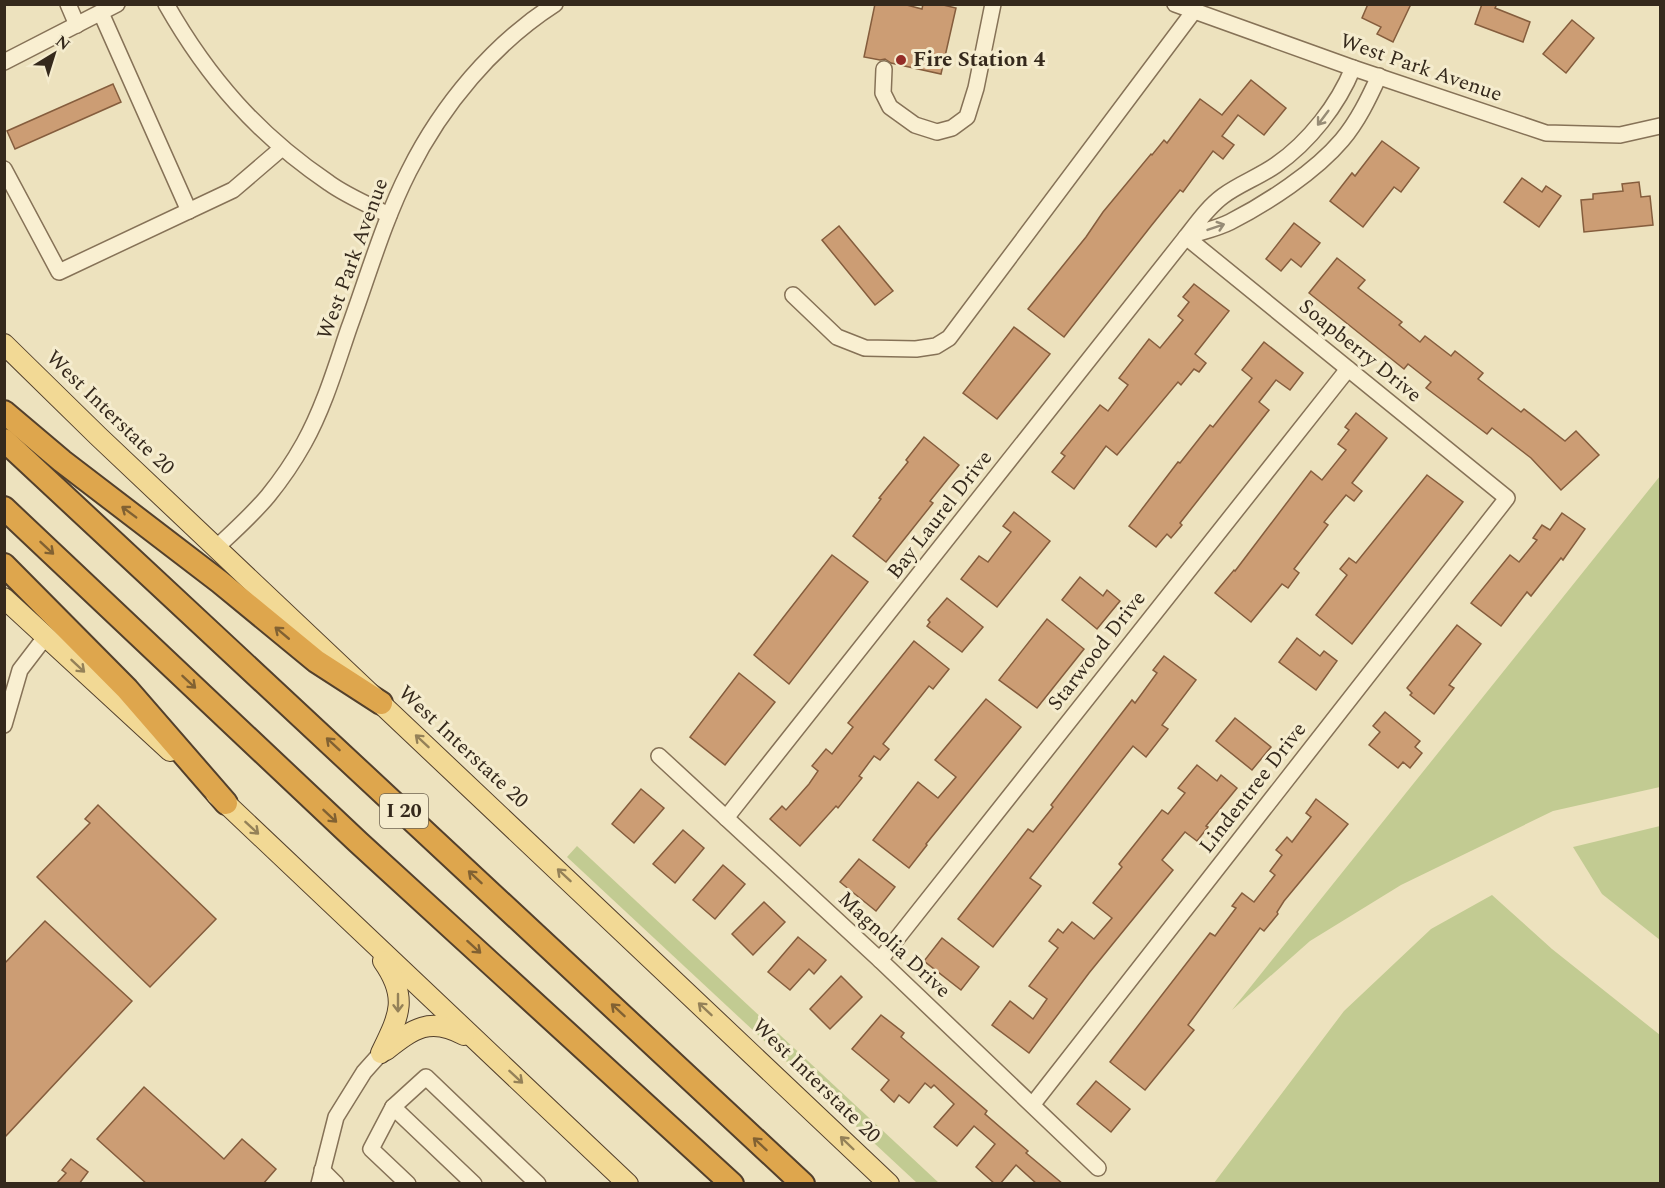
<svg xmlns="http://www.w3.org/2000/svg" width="1665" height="1188" font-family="Spectral,serif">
  <rect width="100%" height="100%" fill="#ede2be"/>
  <g fill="#c2cb92">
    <polygon points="1660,476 1660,787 1553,811 1401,885 1310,941 1232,1010"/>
    <polygon points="1660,826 1660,940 1602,894 1573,847"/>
    <polygon points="577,846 939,1183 917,1183 567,857"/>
    <polygon points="1492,895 1552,949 1660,1035 1660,1183 1214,1183 1344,1011 1431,929"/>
  </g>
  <g fill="#cc9d74" stroke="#855d3d" stroke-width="1.5">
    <polygon points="875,4 903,4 922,9 923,4 939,4 956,8 941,74 891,63 885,59 880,60 864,57"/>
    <polygon points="1368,4 1411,4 1393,42 1377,34 1381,27 1362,18"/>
    <polygon points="1482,4 1497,4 1495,8 1530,22 1523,42 1475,24"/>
    <polygon points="1572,20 1594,38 1566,73 1543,54"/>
    <polygon points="1251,80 1286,108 1264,135 1238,115 1222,136 1234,145 1223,159 1213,151 1183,192 1180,190 1151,226 1064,337 1028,309 1086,237 1103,212 1151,154 1152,155 1164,140 1167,143 1200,99 1222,115"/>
    <polygon points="113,84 121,102 15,149 7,131"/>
    <polygon points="1382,141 1419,168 1401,192 1394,187 1363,227 1330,201 1352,173 1355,176"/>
    <polygon points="1522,178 1542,192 1546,186 1561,196 1539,227 1504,202"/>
    <polygon points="1639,182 1641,197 1650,196 1653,225 1584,232 1581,200 1593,199 1593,194 1623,191 1622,184"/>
    <polygon points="1294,223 1320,243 1301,267 1291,259 1281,271 1266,259"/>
    <polygon points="839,226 893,291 875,305 822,240"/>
    <polygon points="1337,258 1365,280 1358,288 1402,322 1399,325 1420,342 1425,336 1451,356 1455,351 1483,373 1478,379 1521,412 1524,409 1565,441 1576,431 1599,455 1561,490 1531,458 1492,428 1487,434 1426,388 1431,382 1408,364 1404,369 1309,293"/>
    <polygon points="1194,284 1229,311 1195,354 1206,363 1199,372 1194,369 1181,385 1178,382 1117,455 1106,446 1074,489 1052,472 1065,456 1061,453 1100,405 1108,411 1128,385 1119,378 1149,339 1160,348 1183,320 1178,316 1189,302 1183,297"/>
    <polygon points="1014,327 1050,354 997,419 963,393"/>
    <polygon points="1264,342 1303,373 1290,390 1276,380 1259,402 1269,410 1180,523 1182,525 1171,538 1167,534 1156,547 1129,526 1178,462 1180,463 1210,425 1213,427 1252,378 1242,370"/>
    <polygon points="1356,413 1387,438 1352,483 1362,491 1354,501 1346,495 1324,522 1328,525 1294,569 1299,573 1288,588 1282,584 1251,622 1215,593 1234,570 1235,571 1311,471 1322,480 1346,450 1338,444 1349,430 1345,427"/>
    <polygon points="924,437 959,465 930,501 933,503 886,562 853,536 881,499 879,498 908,462 906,460"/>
    <polygon points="1427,475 1463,502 1352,644 1316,615 1347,575 1340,569 1349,558 1356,563"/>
    <polygon points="1014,512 1050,541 997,607 961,579 979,556 988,562 1011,532 1003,526"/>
    <polygon points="1562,513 1585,529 1563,560 1561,558 1531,596 1527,592 1501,626 1471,603 1510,555 1519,562 1537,540 1533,538 1542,525 1550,530"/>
    <polygon points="832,555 868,582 789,684 754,655"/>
    <polygon points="1080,577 1103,596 1107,590 1120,601 1097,629 1062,600"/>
    <polygon points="947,598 983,627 962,652 927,626 930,622 928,620"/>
    <polygon points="1047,619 1084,649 1037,708 999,680"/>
    <polygon points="1457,625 1481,644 1449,685 1454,688 1434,714 1410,695 1412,693 1407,688"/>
    <polygon points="1297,638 1320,656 1324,651 1337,661 1316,690 1279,662"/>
    <polygon points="914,641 949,669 933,689 929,686 883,744 889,749 880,760 874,756 859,776 862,778 838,808 836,806 800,846 770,819 782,806 786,810 809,784 818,771 812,766 826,749 832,754 853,727 848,723"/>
    <polygon points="1164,656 1196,680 1162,725 1168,729 1146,757 1133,746 1030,878 1041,886 993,947 958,919 1028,829 1033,832 1053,807 1051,805 1132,700 1135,703 1157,673 1153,670"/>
    <polygon points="739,673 775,702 725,765 690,737"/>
    <polygon points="986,699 1021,727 926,844 927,845 909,868 873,840 918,782 938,798 956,777 935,760"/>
    <polygon points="1385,712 1420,741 1415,747 1422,753 1410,768 1403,762 1398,768 1369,745 1380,732 1373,726"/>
    <polygon points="1235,718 1271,747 1252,770 1216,741"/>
    <polygon points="1197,765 1217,781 1221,775 1237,788 1206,826 1208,827 1197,841 1185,832 1162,860 1173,870 1089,973 1029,1053 992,1025 1010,1001 1033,1019 1047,999 1029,986 1058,948 1049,941 1058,929 1063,933 1072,922 1094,939 1112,918 1093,903 1122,867 1119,864 1162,810 1168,814 1185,793 1178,788"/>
    <polygon points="641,789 664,808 634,843 612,824"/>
    <polygon points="1316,799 1348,824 1284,901 1277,912 1278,914 1264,931 1260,928 1188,1025 1194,1030 1145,1090 1110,1062 1210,933 1215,936 1236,908 1232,906 1242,893 1254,902 1275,875 1270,871 1282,855 1276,850 1287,837 1292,842 1311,817 1306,813"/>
    <polygon points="98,805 216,919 150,987 37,877 90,823 85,819"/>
    <polygon points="683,830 704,848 675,883 653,864"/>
    <polygon points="859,859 895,887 876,911 840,882"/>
    <polygon points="723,865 745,884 715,919 693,900"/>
    <polygon points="764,902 785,922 753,955 732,934"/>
    <polygon points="45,921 132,1001 4,1138 4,964"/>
    <polygon points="798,937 826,960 814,974 809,969 790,990 768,972"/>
    <polygon points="942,938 979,967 961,990 924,961"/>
    <polygon points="841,976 862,997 830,1029 810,1009"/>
    <polygon points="881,1015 904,1033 901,1037 987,1111 985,1114 1028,1151 1026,1153 1063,1184 1037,1184 1016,1165 1000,1184 995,1184 976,1167 995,1144 974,1126 957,1146 934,1127 954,1104 934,1085 931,1088 925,1083 909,1103 899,1095 894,1102 881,1090 889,1080 852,1049"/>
    <polygon points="1096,1081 1130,1109 1111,1132 1077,1104"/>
    <polygon points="144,1087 224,1159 242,1139 276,1169 263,1184 147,1184 97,1139"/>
    <polygon points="71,1159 88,1172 79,1184 56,1184 66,1173 62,1170"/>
  </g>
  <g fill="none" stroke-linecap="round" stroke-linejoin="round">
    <g stroke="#867257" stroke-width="18">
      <g id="minor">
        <polyline points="68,4 77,25"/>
        <path d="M166,4c42,74 92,131 163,179 18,13 40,22 60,32"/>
        <polyline points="1175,4 1353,68 1546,133 1620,135 1660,126"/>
        <polyline points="101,13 189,211"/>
        <polyline points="4,62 117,4"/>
        <path d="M1353,68c-15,37 -44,74 -77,97 -17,12 -37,19 -53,31 -15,11 -26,27 -37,41 14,-5 30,-8 44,-15 37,-19 85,-50 112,-82 16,-19 27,-42 37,-64"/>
        <polyline points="884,69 883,93 890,107 915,125 937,132 952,128 967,117 976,88 993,4"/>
        <polyline points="4,169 59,272 233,190 282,148"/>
        <polyline points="793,295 837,337 865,348 916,349 936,346 949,338 1194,11"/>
        <path d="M217,547c17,-16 36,-33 51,-51 13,-16 26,-35 36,-53 20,-36 32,-77 45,-115 19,-52 35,-108 60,-157 33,-66 84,-127 146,-167"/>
        <polyline points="4,725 20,670 46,636"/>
        <polyline points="659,756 880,960 1098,1168"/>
        <polyline points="726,818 1186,237 1507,498 1033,1104"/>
        <polyline points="880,960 1348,369"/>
        <polyline points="393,1107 474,1184"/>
        <polyline points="322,1170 336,1184"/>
        <polyline points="319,1184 336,1117 364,1072 381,1053"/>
        <polyline points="408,1184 371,1149 393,1107 426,1077 538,1184"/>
      </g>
    </g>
    <g stroke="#53402c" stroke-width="22">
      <g id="major">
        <polyline points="4,344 98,436 889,1184"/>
        <polyline points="4,598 170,751"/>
        <polyline points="216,794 628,1184"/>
        <path d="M386,1050c27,-21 44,-34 78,-15"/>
        <path d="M381,1053c18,-37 28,-55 2,-92"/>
      </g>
    </g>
    <g stroke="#53402c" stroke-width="26">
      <g id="highway">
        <polyline points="4,412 62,461 220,582 316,661 381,703"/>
        <polyline points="4,440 803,1184"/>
        <polyline points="4,508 358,842 732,1184"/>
        <polyline points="4,565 127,689 226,803"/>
      </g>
    </g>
    <use href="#minor" stroke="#f9efd1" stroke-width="15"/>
    <use href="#major" stroke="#f2d995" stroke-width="20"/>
    <use href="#highway" stroke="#dea64d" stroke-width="22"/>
  </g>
  <defs><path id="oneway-shaft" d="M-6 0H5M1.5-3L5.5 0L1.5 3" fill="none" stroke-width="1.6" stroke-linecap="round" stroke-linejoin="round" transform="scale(1.5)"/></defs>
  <g stroke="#978c76">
    <use href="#oneway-shaft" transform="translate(1323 118) rotate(127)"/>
    <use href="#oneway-shaft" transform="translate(1216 227) rotate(-19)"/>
  </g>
  <g stroke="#816132">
    <use href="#oneway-shaft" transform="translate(129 512) rotate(-143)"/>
    <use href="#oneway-shaft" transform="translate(47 548) rotate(43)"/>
    <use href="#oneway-shaft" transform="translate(282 633) rotate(-140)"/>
    <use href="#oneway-shaft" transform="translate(189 682) rotate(43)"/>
    <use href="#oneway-shaft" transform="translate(333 744) rotate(-137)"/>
    <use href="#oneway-shaft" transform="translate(330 816) rotate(43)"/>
    <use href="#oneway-shaft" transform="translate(475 877) rotate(-137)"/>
    <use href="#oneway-shaft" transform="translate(474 947) rotate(42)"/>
    <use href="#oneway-shaft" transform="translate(618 1010) rotate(-137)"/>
    <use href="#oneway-shaft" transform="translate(760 1144) rotate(-137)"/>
  </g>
  <g stroke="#948158">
    <use href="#oneway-shaft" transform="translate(78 666) rotate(43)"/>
    <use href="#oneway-shaft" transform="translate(422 741) rotate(-137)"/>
    <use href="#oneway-shaft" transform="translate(252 828) rotate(43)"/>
    <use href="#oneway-shaft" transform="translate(564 875) rotate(-137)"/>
    <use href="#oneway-shaft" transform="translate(398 1003) rotate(90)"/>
    <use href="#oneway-shaft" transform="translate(705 1009) rotate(-137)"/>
    <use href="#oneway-shaft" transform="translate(516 1077) rotate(43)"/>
    <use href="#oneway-shaft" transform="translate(847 1143) rotate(-136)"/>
  </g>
  <circle fill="#942c27" stroke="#f5ecce" stroke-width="2" cx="901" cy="60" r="6"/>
  <g text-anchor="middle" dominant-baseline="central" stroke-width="6" stroke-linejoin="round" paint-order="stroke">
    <rect fill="#f5ecce" stroke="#6f6451" stroke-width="1.5" x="380" y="794" width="48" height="34" rx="4.5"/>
    <g font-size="20" font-weight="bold" fill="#35291c">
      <text x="404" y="811">I 20</text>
    </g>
    <g font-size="21" font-weight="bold" fill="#35291c" stroke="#f5ecce" text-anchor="start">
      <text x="913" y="60">Fire Station 4</text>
    </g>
    <g font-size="21" fill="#35291c" stroke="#f5ecce">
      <text transform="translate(1421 68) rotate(19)">West Park Avenue</text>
      <text transform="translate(353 259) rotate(-70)">West Park Avenue</text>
      <text transform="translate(1360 351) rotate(39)">Soapberry Drive</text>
      <text transform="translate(110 413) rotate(44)">West Interstate 20</text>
      <text transform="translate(940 515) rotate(-52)">Bay Laurel Drive</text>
      <text transform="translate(1097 651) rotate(-52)">Starwood Drive</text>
      <text transform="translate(463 747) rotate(43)">West Interstate 20</text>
      <text transform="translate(1253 788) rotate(-52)">Lindentree Drive</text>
      <text transform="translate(894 945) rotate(43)">Magnolia Drive</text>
      <text transform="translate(816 1081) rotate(44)">West Interstate 20</text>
    </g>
  </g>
  <rect width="1665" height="1188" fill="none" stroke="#35291c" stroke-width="12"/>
  <g transform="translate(54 54) rotate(38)" stroke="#f5ecce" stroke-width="4.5" paint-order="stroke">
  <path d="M0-4.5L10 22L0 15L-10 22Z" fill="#35291c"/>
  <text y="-9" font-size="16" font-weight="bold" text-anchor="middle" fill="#35291c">N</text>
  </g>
</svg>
